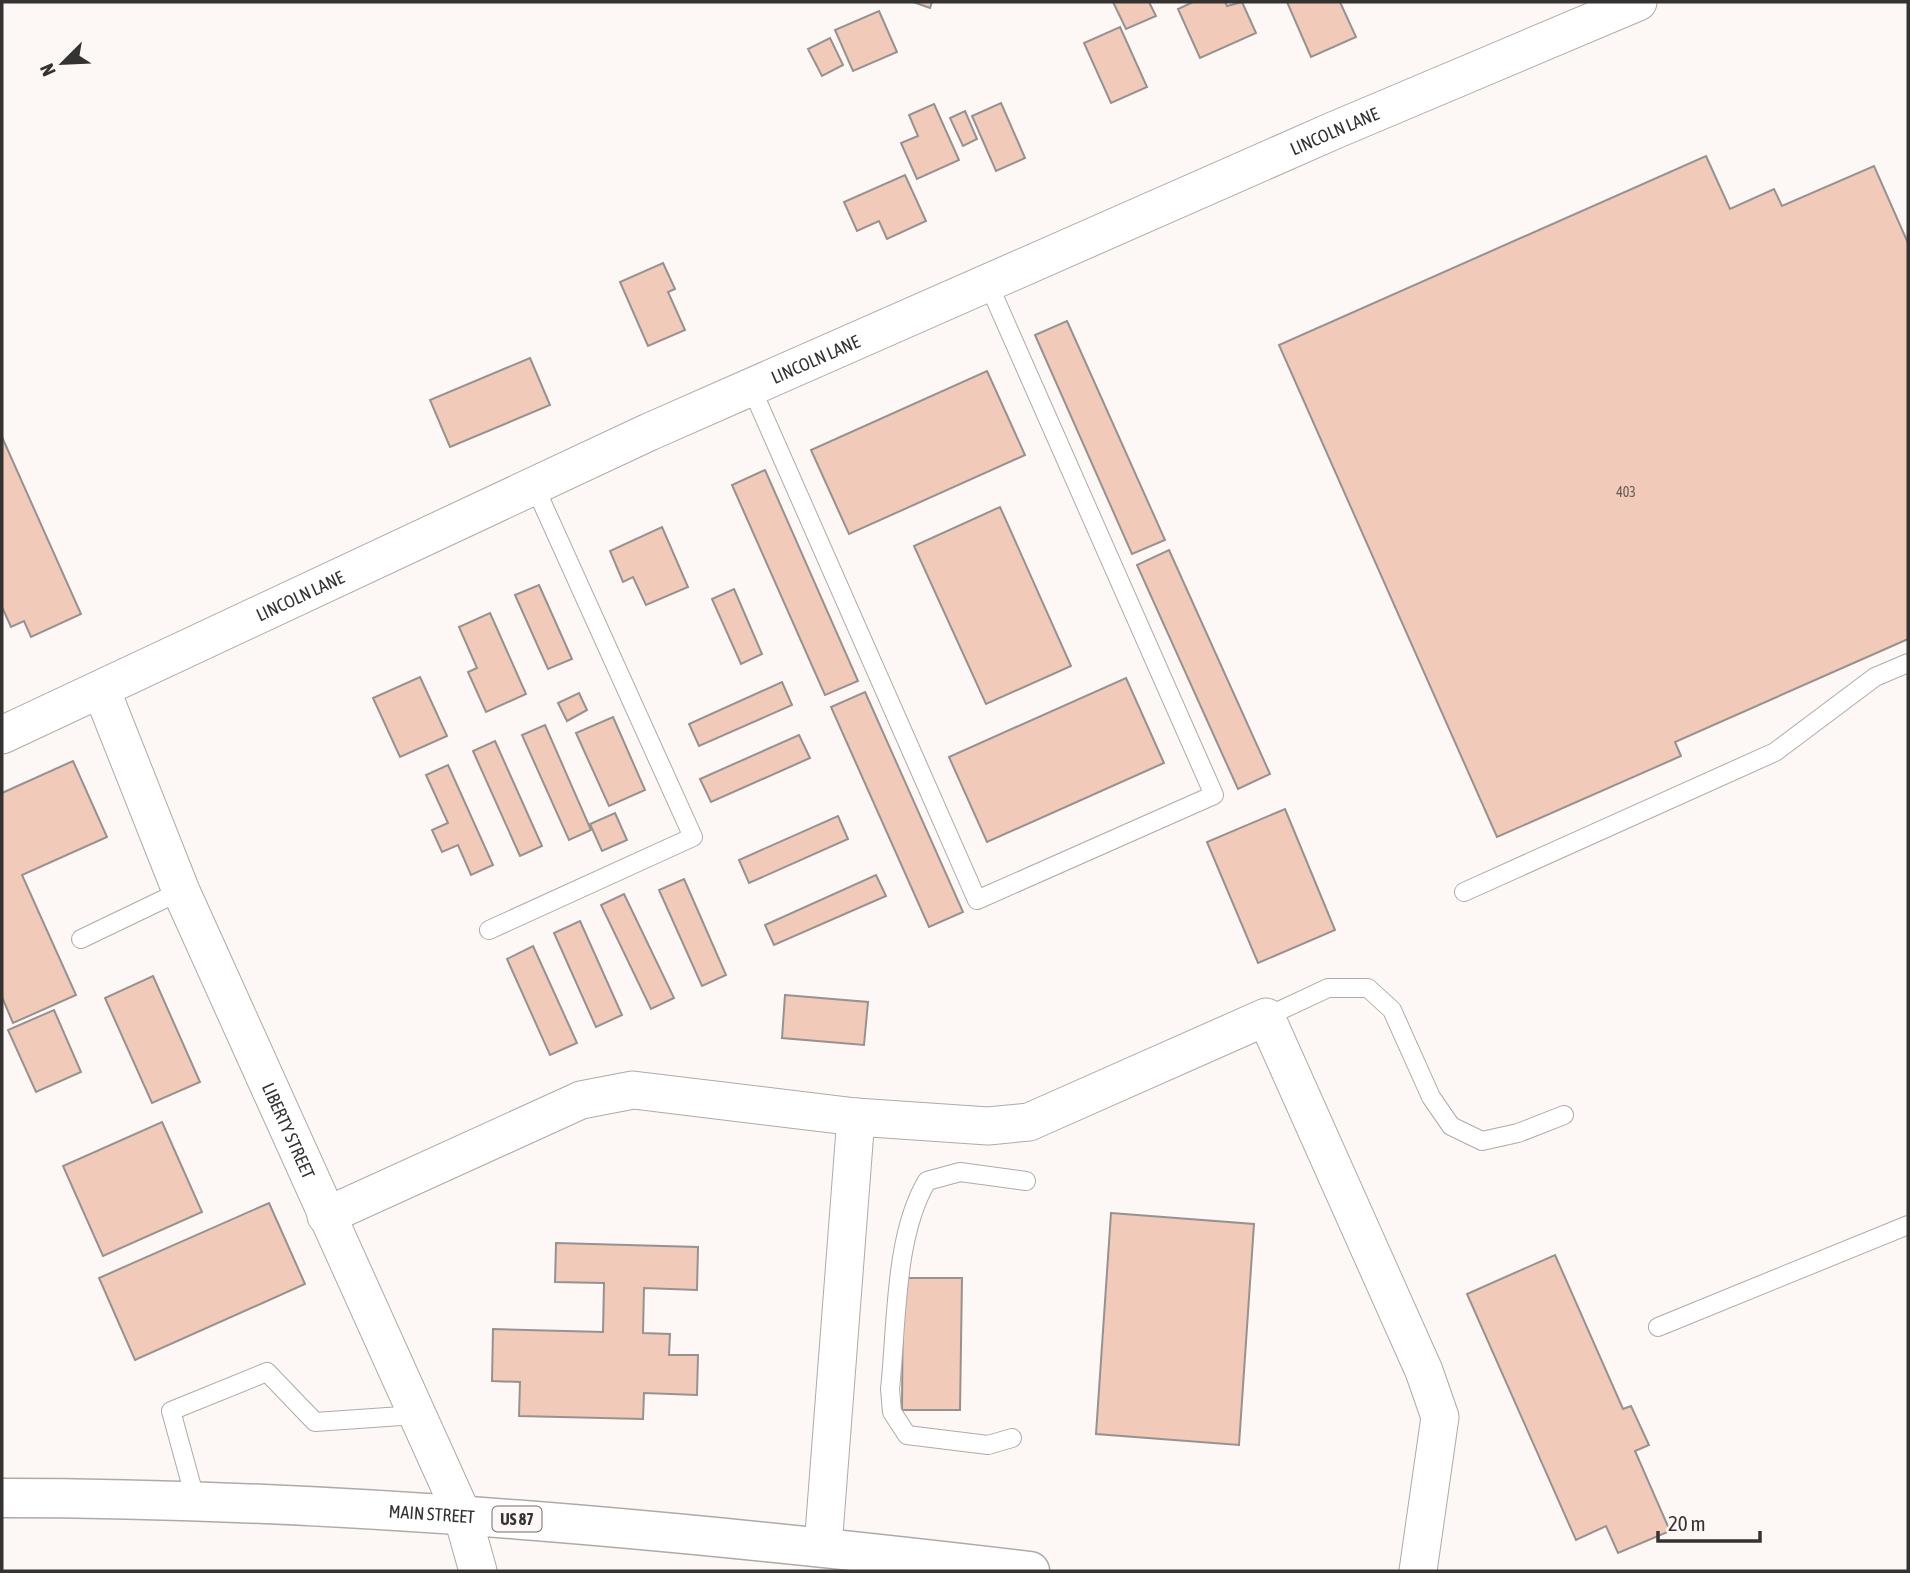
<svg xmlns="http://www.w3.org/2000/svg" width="1910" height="1573" font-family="'Asap Condensed',sans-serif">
  <rect width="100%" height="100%" fill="#fdf8f6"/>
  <g fill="#f2caba" stroke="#969290" stroke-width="2">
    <polygon points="913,2 932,2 930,8"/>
    <polygon points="1113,2 1149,2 1156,16 1126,29"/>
    <polygon points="1193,2 1225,2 1227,6 1242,2 1256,33 1200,58 1178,9"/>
    <polygon points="1287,2 1340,2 1356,37 1311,57"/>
    <polygon points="879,11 897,52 853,71 835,30"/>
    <polygon points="1120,27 1147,87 1111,103 1084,43"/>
    <polygon points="830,38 843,65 822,76 808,49"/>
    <polygon points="1001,103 1025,158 996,171 972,116"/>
    <polygon points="934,104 959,160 917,179 901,143 918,136 909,115"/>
    <polygon points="965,111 977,139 963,146 950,118"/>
    <polygon points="1706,156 1730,209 1774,189 1782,206 1874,166 1908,243 1908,639 1675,742 1681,756 1497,837 1279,345"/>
    <polygon points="905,175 926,221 887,239 879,221 857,231 844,202"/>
    <polygon points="663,263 675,289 668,292 685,330 648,346 620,282"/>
    <polygon points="1067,321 1165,540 1132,554 1035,335"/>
    <polygon points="530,358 550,405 450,447 430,400"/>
    <polygon points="987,371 1025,455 849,534 811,450"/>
    <polygon points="2,437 81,614 31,637 24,621 11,627 2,607"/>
    <polygon points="765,470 858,681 825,695 732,485"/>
    <polygon points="1000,507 1071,666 986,704 914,546"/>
    <polygon points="662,527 688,587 646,605 633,577 623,582 610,551"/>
    <polygon points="1169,550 1270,774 1238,789 1137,565"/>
    <polygon points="539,585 572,659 548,669 515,595"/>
    <polygon points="734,589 762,654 741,664 712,599"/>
    <polygon points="490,613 526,694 486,712 468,672 477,668 459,627"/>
    <polygon points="420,677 447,736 400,757 373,698"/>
    <polygon points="1126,678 1164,763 987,842 949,757"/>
    <polygon points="782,682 792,705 699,746 689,724"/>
    <polygon points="865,692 963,912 929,927 831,707"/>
    <polygon points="579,693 587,710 567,721 558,703"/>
    <polygon points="613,717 645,790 609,806 576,733"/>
    <polygon points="545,725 591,830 569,840 522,735"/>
    <polygon points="799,735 810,758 711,802 700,779"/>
    <polygon points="495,741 542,846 520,856 473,751"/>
    <polygon points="73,761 107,837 22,875 76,995 13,1023 2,997 2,793"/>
    <polygon points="448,765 493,865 471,875 458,845 442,852 432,830 448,823 426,775"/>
    <polygon points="1285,809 1335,930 1258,963 1207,842"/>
    <polygon points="615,813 627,840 602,851 590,824"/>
    <polygon points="838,816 848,839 749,883 739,860"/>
    <polygon points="876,875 886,896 774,945 765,925"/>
    <polygon points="684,879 726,975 702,986 659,890"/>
    <polygon points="624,894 674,998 651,1009 601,905"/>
    <polygon points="580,921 622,1015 596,1027 554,933"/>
    <polygon points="533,946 577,1043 550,1055 507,959"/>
    <polygon points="153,976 200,1082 152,1103 105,998"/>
    <polygon points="785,995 868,1002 864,1045 782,1038"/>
    <polygon points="54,1010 81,1072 36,1092 8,1030"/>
    <polygon points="162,1122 202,1212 103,1256 63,1166"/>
    <polygon points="269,1203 305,1284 135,1360 99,1278"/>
    <polygon points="1111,1213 1254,1224 1239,1445 1096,1434"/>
    <polygon points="556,1243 698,1247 697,1290 644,1288 643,1333 670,1334 669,1355 698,1355 697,1395 644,1393 643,1419 519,1416 520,1382 492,1381 493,1329 603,1332 604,1283 555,1282"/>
    <polygon points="1555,1255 1623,1409 1631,1406 1649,1445 1635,1451 1670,1531 1618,1553 1606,1526 1576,1540 1467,1294"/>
    <polygon points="903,1278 962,1278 960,1410 902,1410"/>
  </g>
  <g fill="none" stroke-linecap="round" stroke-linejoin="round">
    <g stroke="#aeaaa8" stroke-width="20">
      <g id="service">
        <polyline points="751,387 977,900 1214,795 988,283"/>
        <polyline points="1464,892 1775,752 1875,677 1908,663"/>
        <polyline points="489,930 693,837 534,485"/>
        <polyline points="81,939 181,891"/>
        <polyline points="1266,1017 1328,988 1368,988 1392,1010 1431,1097 1451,1126 1482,1141 1518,1133 1564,1115"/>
        <polyline points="1658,1327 1908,1225"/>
        <path d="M1012,1438l-24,7 -81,-10 -15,-23 -2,-23c7,-64 4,-153 37,-208l33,-9 66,9"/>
        <polyline points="196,1502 171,1411 267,1372 315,1422 416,1415"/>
      </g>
    </g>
    <g stroke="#aeaaa8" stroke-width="39">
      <g id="minor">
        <path id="s1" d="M101,689l80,202 281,623 16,57"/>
        <path id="s2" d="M2,735l647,-303 686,-302 303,-128"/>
        <polyline points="326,1216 581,1100 633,1090 856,1117 988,1126 1029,1122 1266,1017 1424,1371 1440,1417 1418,1571"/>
        <polyline points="823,1547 856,1117"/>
      </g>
    </g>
    <g stroke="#aeaaa8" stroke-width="41">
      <g id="primary">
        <path id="s3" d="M2,1498c344,0 687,33 1028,73"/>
      </g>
    </g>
    <use href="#service" stroke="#fff" stroke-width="18"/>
    <use href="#minor" stroke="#fff" stroke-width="37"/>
    <use href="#primary" stroke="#fff" stroke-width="38"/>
  </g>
  <g text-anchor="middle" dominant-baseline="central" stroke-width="6" stroke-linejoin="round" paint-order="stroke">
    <g font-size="14" fill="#645954">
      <text x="1626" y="492">403</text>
    </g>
    <rect fill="#fdf8f6" stroke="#706e6d" stroke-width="2" x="492.5" y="1506.5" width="49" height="25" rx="5"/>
    <g font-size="16" font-weight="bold" fill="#343332">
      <text x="517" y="1519">US 87</text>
    </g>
    <g font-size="18" fill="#343332" stroke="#fdf8f6">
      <text stroke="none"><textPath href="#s2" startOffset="1463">LINCOLN LANE</textPath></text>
      <text stroke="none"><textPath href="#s2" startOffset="896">LINCOLN LANE</textPath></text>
      <text stroke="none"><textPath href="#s2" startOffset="329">LINCOLN LANE</textPath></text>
      <text stroke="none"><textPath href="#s1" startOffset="480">LIBERTY STREET</textPath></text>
      <text stroke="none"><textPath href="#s3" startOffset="430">MAIN STREET</textPath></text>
    </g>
  </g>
  <rect width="1910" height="1573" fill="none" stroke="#343332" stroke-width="7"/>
  <g transform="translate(63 63) rotate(246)" stroke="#fdf8f6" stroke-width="5" paint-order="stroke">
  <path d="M0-5L12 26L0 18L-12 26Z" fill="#343332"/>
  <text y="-10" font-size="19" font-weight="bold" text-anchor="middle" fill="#343332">N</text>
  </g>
  <path d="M1658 1531v10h102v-10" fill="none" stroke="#343332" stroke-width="3.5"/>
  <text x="1668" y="1531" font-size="21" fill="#343332" stroke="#fdf8f6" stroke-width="5" paint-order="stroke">20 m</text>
</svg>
